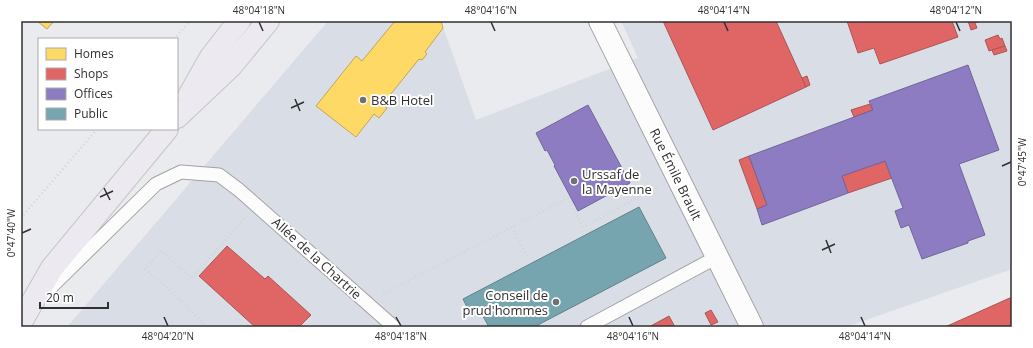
<svg xmlns="http://www.w3.org/2000/svg" width="1033" height="348" font-family="'Open Sans',sans-serif">
  <rect width="100%" height="100%" fill="#e9ebee"/>
  <polygon fill="#d9dde5" points="328,21 441,21 476,120 638,58 621,21 1012,21 1012,269 846,327 67,327"/>
  <g fill="#ffd966" stroke="#c1a656">
    <polygon points="37,21 54,21 47,29"/>
    <polygon points="395,21 441,21 443,28 425,52 427,54 422,60 419,59 382,105 387,108 379,118 374,114 356,137 316,106 356,56 362,61"/>
  </g>
  <g fill="#e06666" stroke="#ab5656">
    <polygon points="663,21 776,21 806,87 713,130"/>
    <polygon points="847,21 952,21 958,37 880,64 874,48 858,53"/>
    <polygon points="968,21 980,21 975,23 977,28 971,30"/>
    <polygon points="998,35 1000,39 1002,38 1005,46 989,51 985,40"/>
    <polygon points="1005,46 1007,51 994,55 992,50"/>
    <polygon points="807,76 810,85 806,87 802,78"/>
    <polygon points="870,104 873,110 854,117 851,110"/>
    <polygon points="749,156 767,205 757,209 739,160"/>
    <polygon points="885,161 892,178 848,193 842,176"/>
    <polygon points="227,246 265,279 268,276 311,315 299,327 255,327 199,276"/>
    <polygon points="1012,297 1012,327 945,327"/>
    <polygon points="711,310 718,322 711,325 705,313"/>
    <polygon points="669,316 675,327 649,327"/>
  </g>
  <g fill="#8e7cc3" stroke="#726598">
    <polygon points="968,65 999,150 959,164 985,235 968,241 968,243 922,259 909,225 901,228 895,211 903,208 885,161 842,176 848,193 762,225 757,209 767,205 749,156 873,110 869,101"/>
    <polygon points="588,105 630,183 578,211 554,166 555,165 547,150 545,151 536,133"/>
  </g>
  <polygon fill="#76a5af" stroke="#61828a" points="639,207 666,258 534,327 489,327 480,311 471,315 463,299"/>
  <g fill="none" stroke-linecap="round" stroke-linejoin="round">
    <g stroke="#a2a2a5" stroke-width="15">
      <g id="lane">
        <polyline points="46,292 156,184 181,172 219,175 239,190 394,327"/>
        <polyline points="587,327 717,257"/>
      </g>
    </g>
    <g stroke="#a2a2a5" stroke-width="24">
      <polyline id="street" points="600,21 752,327"/>
    </g>
    <g stroke="#c6c6c8" stroke-width="24">
      <g id="primary">
        <polyline points="189,96 211,57 239,21"/>
        <polyline points="177,117 231,66 268,21"/>
        <polyline points="21,322 52,268 167,129"/>
      </g>
    </g>
    <g stroke="#d4d4d4" stroke-width="2.5" stroke-dasharray="1 3" stroke-linecap="butt">
      <polyline points="174,39 190,21"/>
      <polyline points="21,218 97,129"/>
      <polyline points="512,227 528,259"/>
      <polyline points="383,294 568,198 583,227 657,187"/>
      <polyline points="207,327 166,287 145,269 161,251 192,278 245,218"/>
    </g>
    <use href="#lane" stroke="#fcfcfc" stroke-width="13"/>
    <use href="#street" stroke="#fcfcfc" stroke-width="22"/>
    <use href="#primary" stroke="#ece9f1" stroke-width="22"/>
  </g>
  <path fill="none" stroke="#303032" stroke-width="1.5" d="M259,22l4,9M491,22l4,9M724,22l4,9M956,22l4,9M295,99l5,12M291,108l13,-6M1002,166l9,-4M104,188l6,12M100,197l13,-6M22,233l9,-4M826,240l5,13M822,250l13,-6M164,317l4,9M396,317l5,9M629,317l4,9M861,317l4,9"/>
  <g fill="#717174" stroke="#fff" stroke-width="1.5">
    <circle cx="363" cy="100" r="4"/>
    <circle cx="574" cy="181" r="4"/>
    <circle cx="556" cy="302" r="4"/>
  </g>
  <g text-anchor="middle" dominant-baseline="central" stroke-width="4" stroke-linejoin="round" paint-order="stroke">
    <g font-size="13" fill="#303032" stroke="#fff" text-anchor="start">
      <text x="371" y="100">B&amp;B Hotel</text>
      <text x="582" y="174">Urssaf de<tspan x="582" dy="15">la Mayenne</tspan></text>
      <text x="548" y="295" text-anchor="end">Conseil de<tspan x="548" dy="15">prud'hommes</tspan></text>
    </g>
    <g font-size="13" fill="#303032" stroke="#fff">
      <text transform="translate(676 174) rotate(64)">Rue Émile Brault</text>
      <text transform="translate(317 258) rotate(42)">Allée de la Chartrie</text>
    </g>
  </g>
  <rect width="1033" height="348" fill="none" stroke="#ffffff" stroke-width="44"/>
  <rect x="38" y="38" width="140" height="92" fill="#ffffff" stroke="#acacad"/>
  <rect x="46" y="48" width="20" height="12" fill="#ffd966" stroke="#acacad"/>
  <text x="74" y="58" font-size="12" fill="#303032">Homes</text>
  <rect x="46" y="68" width="20" height="12" fill="#e06666" stroke="#acacad"/>
  <text x="74" y="78" font-size="12" fill="#303032">Shops</text>
  <rect x="46" y="88" width="20" height="12" fill="#8e7cc3" stroke="#acacad"/>
  <text x="74" y="98" font-size="12" fill="#303032">Offices</text>
  <rect x="46" y="108" width="20" height="12" fill="#76a5af" stroke="#acacad"/>
  <text x="74" y="118" font-size="12" fill="#303032">Public</text>
  <path d="M40 302v6h68v-6" fill="none" stroke="#303032" stroke-width="2"/>
  <text x="46" y="302" font-size="12" fill="#303032" stroke="#ffffff" stroke-width="3" paint-order="stroke">20 m</text>
  <rect x="22" y="22" width="989" height="304" fill="none" stroke="#303032" stroke-width="1.5"/>
  <g font-size="10" text-anchor="middle" fill="#303032">
    <text x="259" y="14">48°04'18"N</text>
    <text x="491" y="14">48°04'16"N</text>
    <text x="724" y="14">48°04'14"N</text>
    <text x="956" y="14">48°04'12"N</text>
    <text transform="translate(1022 162) rotate(-90)" y="4">0°47'45"W</text>
    <text transform="translate(11 233) rotate(-90)" y="4">0°47'40"W</text>
    <text x="168" y="340">48°04'20"N</text>
    <text x="401" y="340">48°04'18"N</text>
    <text x="633" y="340">48°04'16"N</text>
    <text x="865" y="340">48°04'14"N</text>
  </g>
</svg>
